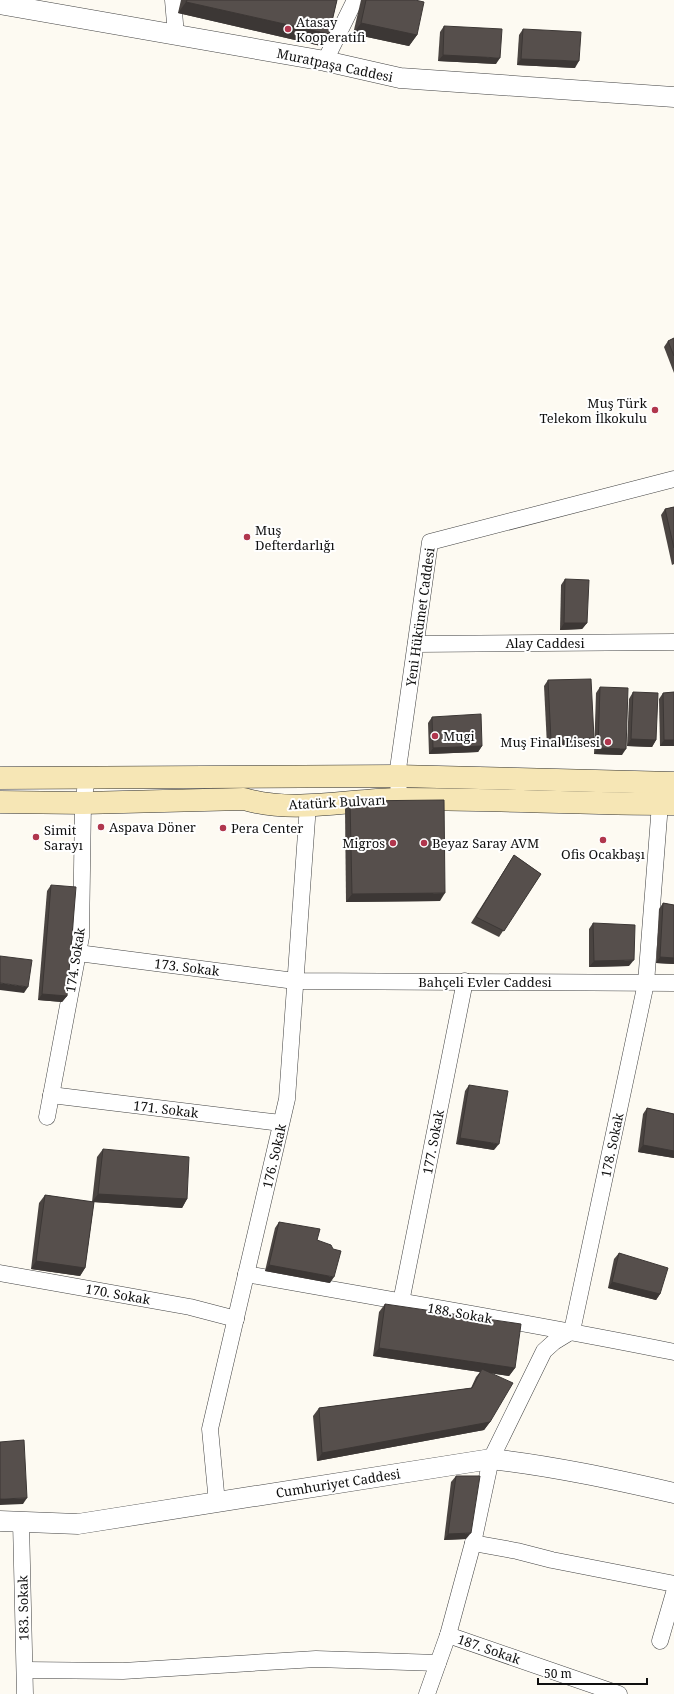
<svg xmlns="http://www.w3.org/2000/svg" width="674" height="1694" font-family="'Noto Serif',serif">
  <rect width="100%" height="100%" fill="#fdfaf2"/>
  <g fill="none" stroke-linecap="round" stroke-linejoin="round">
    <g stroke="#424242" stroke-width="17">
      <g id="minor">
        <polyline points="173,0 176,35"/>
        <polyline points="325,61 355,0"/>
        <polyline points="416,644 674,642"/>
        <polyline points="400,799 397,776 430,542 674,479"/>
        <polyline points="78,953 295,981 674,983"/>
        <polyline points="51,1095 281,1123"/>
        <polyline points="47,1117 81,937 83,803 87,778"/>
        <polyline points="0,1273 190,1307 236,1319"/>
        <path d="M246,1274c143,26 286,49 428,78"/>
        <polyline points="401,1302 465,981"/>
        <polyline points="217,1503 210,1429 287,1099 308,805"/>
        <polyline points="21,1522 25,1694"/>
        <polyline points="473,1543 517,1551 552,1560 674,1584"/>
        <polyline points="448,1635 619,1694"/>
        <polyline points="660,1641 674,1593"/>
        <polyline points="25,1670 123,1671 316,1659 438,1663"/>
        <polyline points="427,1694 448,1635 473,1543 491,1459 544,1351 554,1342 572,1331 646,983 660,804"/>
      </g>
    </g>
    <g stroke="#424242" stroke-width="21">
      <g id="tertiary">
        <polyline points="0,4 325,61 400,78 674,97"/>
        <path d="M0,1521l78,3 413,-65c62,7 122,20 183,34"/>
      </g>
    </g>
    <g stroke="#313131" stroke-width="23">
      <g id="secondary">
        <polyline points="0,778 397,776 674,783"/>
        <path d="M0,802l83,1 161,-4c51,15 106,0 157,0 91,0 182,5 273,5"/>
      </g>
    </g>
    <use href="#minor" stroke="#fff" stroke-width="16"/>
    <use href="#tertiary" stroke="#fff" stroke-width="20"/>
    <use href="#secondary" stroke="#f6e6b5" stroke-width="22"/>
  </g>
  <g fill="#4a4441">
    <polygon points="181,0 337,0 329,34 321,46 178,13"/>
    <polygon points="361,0 415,0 417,35 409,46 353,34"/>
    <polygon points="444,26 496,64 438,61 440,32"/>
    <polygon points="523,29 575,68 517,65 519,35"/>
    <polygon points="674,338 674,373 664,347 668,341"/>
    <polygon points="674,507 674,564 672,565 661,515 665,509"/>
    <polygon points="565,579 587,623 582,629 560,630 561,585"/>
    <polygon points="548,680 590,744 547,746 544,686"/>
    <polygon points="600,687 622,755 594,754 596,693"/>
    <polygon points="633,692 656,740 652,747 627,746 629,699"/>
    <polygon points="674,692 674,746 660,746 659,699 663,693"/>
    <polygon points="432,717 482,746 478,752 429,754 428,723"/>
    <polygon points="350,801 440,901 346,902 345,809"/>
    <polygon points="514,855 541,874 499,937 471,923"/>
    <polygon points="51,885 67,996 62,1002 38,1000 47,891"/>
    <polygon points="663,903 674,905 674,964 656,963 659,909"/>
    <polygon points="593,923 629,966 589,967 589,929"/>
    <polygon points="469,1085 494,1150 456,1144 465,1091"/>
    <polygon points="647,1108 674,1114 674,1158 638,1152 643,1114"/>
    <polygon points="103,1149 187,1199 182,1208 94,1202 85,1268 80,1276 31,1269 39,1203 45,1195 92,1202 97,1157"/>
    <polygon points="279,1222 317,1240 330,1283 265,1271 275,1228"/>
    <polygon points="619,1253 660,1294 656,1300 608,1288 614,1259"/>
    <polygon points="385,1304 515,1368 509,1376 491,1373 490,1422 484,1430 317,1461 313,1416 319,1408 471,1388 476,1377 480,1372 373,1356 379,1312"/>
    <polygon points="456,1476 466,1539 444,1540 451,1482"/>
  </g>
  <g fill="#3c3735">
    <polygon points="186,2 329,34 321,46 178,13"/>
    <polygon points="361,23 417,35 409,46 353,34"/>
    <polygon points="443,55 500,58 496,64 438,61"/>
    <polygon points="521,59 579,61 575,68 517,65"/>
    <polygon points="564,623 587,623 582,629 560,630"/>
    <polygon points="594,738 590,744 547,746 551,740"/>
    <polygon points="631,739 656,740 652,747 627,746"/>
    <polygon points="664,740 674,740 674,746 660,746"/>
    <polygon points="482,746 478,752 429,754 433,748"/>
    <polygon points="598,748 626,749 622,755 594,754"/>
    <polygon points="445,893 440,901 346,902 352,894"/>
    <polygon points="660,957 674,958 674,964 656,963"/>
    <polygon points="634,960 629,966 589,967 594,961"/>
    <polygon points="0,983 28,987 24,993 0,990"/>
    <polygon points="42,994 67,996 62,1002 38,1000"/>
    <polygon points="460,1138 499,1144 494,1150 456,1144"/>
    <polygon points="643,1145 674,1151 674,1158 638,1152"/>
    <polygon points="98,1194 187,1199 182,1208 92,1202"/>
    <polygon points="36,1261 85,1268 80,1276 31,1269"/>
    <polygon points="269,1265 334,1277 330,1283 265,1271"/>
    <polygon points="612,1282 660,1294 656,1300 608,1288"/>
    <polygon points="379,1348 515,1368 509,1376 481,1372 482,1369 480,1372 373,1356"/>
    <polygon points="490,1422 484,1430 317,1461 322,1453"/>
    <polygon points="27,1498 23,1504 0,1505 0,1499"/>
    <polygon points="471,1533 466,1539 444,1540 448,1534"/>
  </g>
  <g fill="#564f4c" stroke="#3c3735">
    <polygon points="187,0 337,0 329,34 186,2"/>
    <polygon points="366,0 415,0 424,2 417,35 361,23"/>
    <polygon points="444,26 502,29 500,58 443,55"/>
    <polygon points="523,29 581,32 579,61 521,59"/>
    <polygon points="674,338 674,356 668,341"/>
    <polygon points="674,507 674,548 665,509"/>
    <polygon points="565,579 589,580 587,623 564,623"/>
    <polygon points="591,679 594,738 551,740 548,680"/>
    <polygon points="600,687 628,688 626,749 598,748"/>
    <polygon points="633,692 658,693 656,740 631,739"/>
    <polygon points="674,692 674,740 664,740 663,693"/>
    <polygon points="481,714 482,746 433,748 432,717"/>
    <polygon points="444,800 445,893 352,894 350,801"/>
    <polygon points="514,855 541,874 504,931 476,917"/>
    <polygon points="51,885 76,887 67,996 42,994"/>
    <polygon points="663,903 674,905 674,958 660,957"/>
    <polygon points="593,923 635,925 634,960 594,961"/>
    <polygon points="0,956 32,960 28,987 0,983"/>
    <polygon points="469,1085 508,1091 499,1144 460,1138"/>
    <polygon points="647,1108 674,1114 674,1151 643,1145"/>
    <polygon points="103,1149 189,1157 187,1199 98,1194"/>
    <polygon points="45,1195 94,1202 85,1268 36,1261"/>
    <polygon points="279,1222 320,1229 317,1240 331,1245 333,1249 341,1251 334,1277 269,1265"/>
    <polygon points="619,1253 668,1268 660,1294 612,1282"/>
    <polygon points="385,1304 521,1324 515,1368 379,1348"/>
    <polygon points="482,1369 513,1383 490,1422 322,1453 319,1408 472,1388"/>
    <polygon points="24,1440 27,1498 0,1499 0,1442"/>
    <polygon points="456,1476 480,1476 471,1533 448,1534"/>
  </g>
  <g fill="#b0364d" stroke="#fff" stroke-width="1.5">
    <circle cx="288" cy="29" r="4"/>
    <circle cx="655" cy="410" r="4"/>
    <circle cx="247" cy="537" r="4"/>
    <circle cx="435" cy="736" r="4"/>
    <circle cx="608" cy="742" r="4"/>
    <circle cx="101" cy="827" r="4"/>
    <circle cx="223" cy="828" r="4"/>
    <circle cx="36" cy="837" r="4"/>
    <circle cx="603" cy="840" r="4"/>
    <circle cx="393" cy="843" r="4"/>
    <circle cx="424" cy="843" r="4"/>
  </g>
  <g text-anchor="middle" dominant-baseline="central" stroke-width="4" stroke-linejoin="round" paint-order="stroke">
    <g font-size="13" fill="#0f0f0f" stroke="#fff" text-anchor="start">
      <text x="296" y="22">Atasay<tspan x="296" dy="15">Kooperatifi</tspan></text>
      <text x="647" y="403" text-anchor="end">Muş Türk<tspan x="647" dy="15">Telekom İlkokulu</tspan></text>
      <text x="255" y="530">Muş<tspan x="255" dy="15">Defterdarlığı</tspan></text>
      <text x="443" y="736">Mugi</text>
      <text x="600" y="742" text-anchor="end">Muş Final Lisesi</text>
      <text x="109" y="827">Aspava Döner</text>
      <text x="231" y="828">Pera Center</text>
      <text x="44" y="830">Simit<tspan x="44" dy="15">Sarayı</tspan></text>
      <text x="385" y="843" text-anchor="end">Migros</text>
      <text x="432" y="843">Beyaz Saray AVM</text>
      <text x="603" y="854" text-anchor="middle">Ofis Ocakbaşı</text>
    </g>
    <g font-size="13" fill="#0f0f0f" stroke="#fff">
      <text transform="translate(335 65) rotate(12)">Muratpaşa Caddesi</text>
      <text transform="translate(420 617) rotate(-82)">Yeni Hükümet Caddesi</text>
      <text x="545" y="643">Alay Caddesi</text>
      <text transform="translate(337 802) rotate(-3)">Atatürk Bulvarı</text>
      <text transform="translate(75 960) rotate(-81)">174. Sokak</text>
      <text transform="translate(187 967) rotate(7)">173. Sokak</text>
      <text x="485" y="982">Bahçeli Evler Caddesi</text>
      <text transform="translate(166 1109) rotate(7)">171. Sokak</text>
      <text transform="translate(433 1142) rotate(-79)">177. Sokak</text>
      <text transform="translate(612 1145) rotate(-78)">178. Sokak</text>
      <text transform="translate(274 1156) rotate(-77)">176. Sokak</text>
      <text transform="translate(118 1294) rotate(10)">170. Sokak</text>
      <text transform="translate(460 1313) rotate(10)">188. Sokak</text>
      <text transform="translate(338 1483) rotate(-9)">Cumhuriyet Caddesi</text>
      <text transform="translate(23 1608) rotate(-91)">183. Sokak</text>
      <text transform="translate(489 1649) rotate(19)">187. Sokak</text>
    </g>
  </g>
  <path d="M538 1678v6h109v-6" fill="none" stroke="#0f0f0f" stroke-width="2"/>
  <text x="544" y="1678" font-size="12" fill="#0f0f0f" stroke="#ffffff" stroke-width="3" paint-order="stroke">50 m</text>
</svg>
